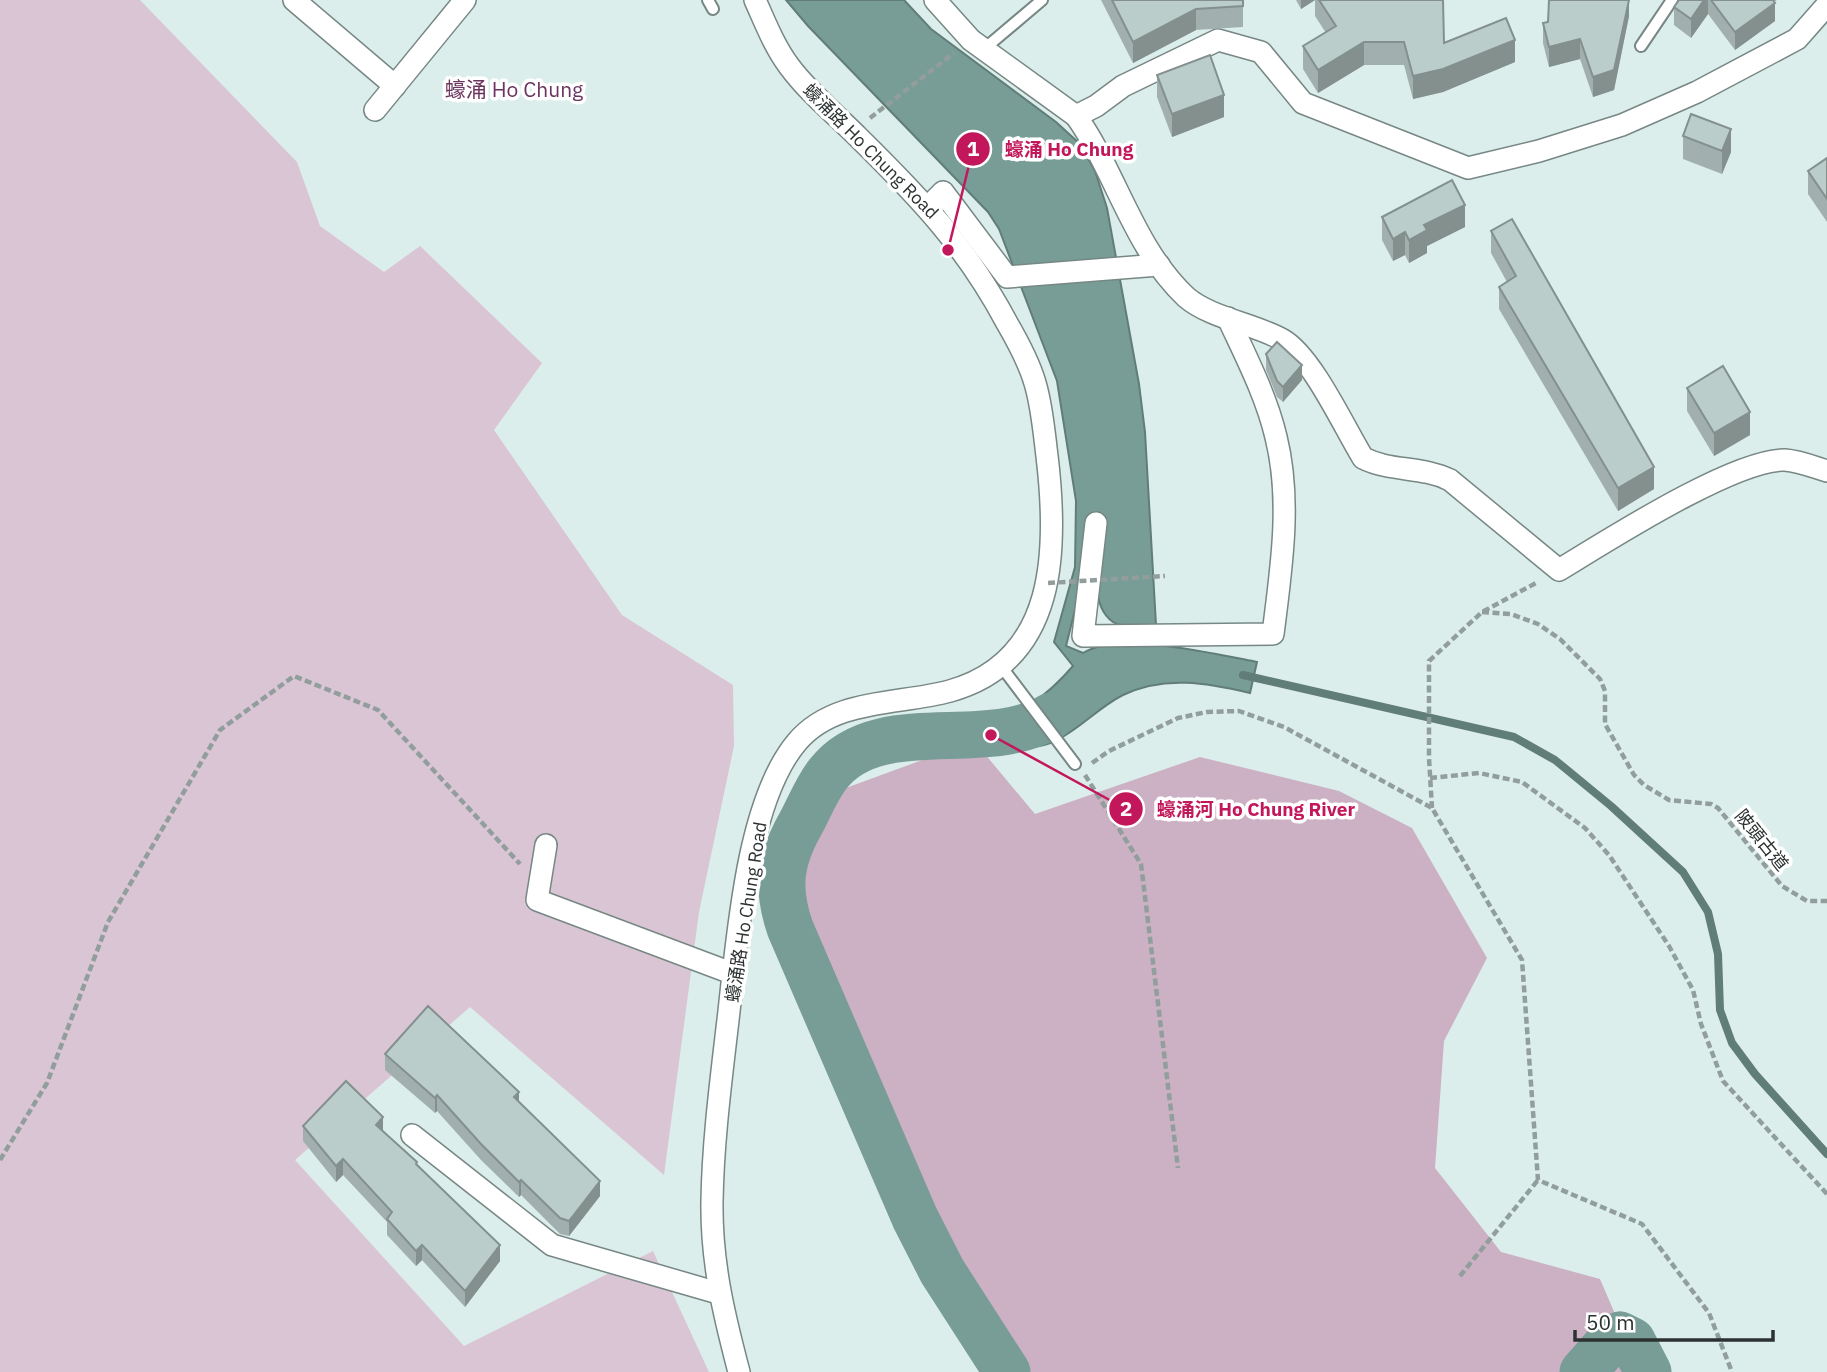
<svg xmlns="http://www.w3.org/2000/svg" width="1827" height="1372" font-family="'IBM Plex Sans','Noto Sans TC',sans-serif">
  <rect width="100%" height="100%" fill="#dceeeb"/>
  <polygon fill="#dac5d4" points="0,0 140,0 297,162 320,226 384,272 420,246 542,363 494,430 622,615 733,685 734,746 699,912 664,1175 470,1007 295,1160 464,1346 653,1251 709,1372 0,1372"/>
  <polygon fill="#ccb1c5" points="974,741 1035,814 1200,757 1339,791 1412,828 1487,958 1444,1041 1435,1168 1501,1252 1600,1279 1640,1372 987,1372 910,1248 823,1029 769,918 824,796"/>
  <path fill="#789d96" stroke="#617d78" stroke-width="2" d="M786,0h118l27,29 125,93 24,22 15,27 12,37 32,176 6,48 11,193c-14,0 -32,4 -43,-3 -29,-20 -11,-77 -8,-105h-18l-9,81 -12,48 17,7c35,-22 133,1 174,9l-7,31c-42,-10 -86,-18 -127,2 -24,12 -42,33 -66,45 -19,10 -44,8 -64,8l-6,-26c41,-13 58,-24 86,-56l-19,-24 21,-75 1,-66 -19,-120 -58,-152 -11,-17 -180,-186z"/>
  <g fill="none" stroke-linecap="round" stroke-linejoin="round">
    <polyline stroke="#617d78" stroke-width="8" points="1243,675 1514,737 1555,760 1611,806 1683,872 1708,912 1718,954 1720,1010 1732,1043 1755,1074 1827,1154"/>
    <g stroke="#789d96" stroke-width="47">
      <path d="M1007,1372l-65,-101 -27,-53 -125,-290c-14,-41 -10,-69 12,-107 8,-15 15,-33 26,-47 50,-64 157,-18 223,-58"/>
      <polyline points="1583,1372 1612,1339 1620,1335 1632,1341 1648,1372"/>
    </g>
    <g stroke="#768784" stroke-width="14">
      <g id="lane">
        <polyline points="708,0 713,9"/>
        <polyline points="1641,46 1672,0"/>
        <polyline points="984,49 1042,0"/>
        <polyline points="1001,666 1075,764"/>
      </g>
    </g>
    <g stroke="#768784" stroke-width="24">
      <g id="street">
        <polyline points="294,0 395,86"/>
        <polyline points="935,0 971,40 1076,116"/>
        <path d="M1827,5l-30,34 -100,53 -75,33 -83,26 -71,17 -165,-65 -42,-51 -43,-12 -95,46 -27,20 -20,10c41,58 57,131 110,181 24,21 69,27 97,43 29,17 61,87 80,118 28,14 59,8 87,22l109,90c48,-29 175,-111 226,-110 14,1 29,7 42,11"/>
        <polyline points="375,110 465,0"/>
        <polyline points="928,207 943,192 1007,277 1159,265"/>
        <path d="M1096,523l-13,113 190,-2c8,-64 19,-133 3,-197 -10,-42 -30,-80 -48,-119"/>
        <polyline points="546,845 537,900 734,974"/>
        <polyline points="412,1135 552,1245 718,1293"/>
        <path d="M739,1372c-15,-57 -28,-110 -27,-171 1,-60 9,-121 16,-181 9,-77 18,-218 69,-278 37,-44 102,-37 153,-51 108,-30 108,-143 97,-235 -3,-24 -5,-50 -12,-73 -6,-21 -17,-41 -28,-60 -41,-77 -87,-125 -149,-186 -23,-23 -49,-44 -69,-71 -15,-20 -24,-44 -34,-66"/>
      </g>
    </g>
    <g stroke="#919e9c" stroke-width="4.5" stroke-dasharray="7 3.5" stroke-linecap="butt">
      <polyline points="870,118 954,53"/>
      <polyline points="1482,612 1511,614 1538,624 1560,639 1600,679 1605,691 1605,724 1634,775 1644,785 1669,800 1711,804 1718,808 1782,886 1807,901 1827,901"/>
      <polyline points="1092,763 1109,751 1178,718 1207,712 1239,711 1284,727 1432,808 1522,960 1538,1180 1642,1224 1709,1313 1732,1372"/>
      <polyline points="1085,775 1141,864 1178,1168"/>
      <polyline points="1430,778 1479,773 1522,782 1585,828 1609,855 1669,946 1693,990 1701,1024 1723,1081 1827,1194"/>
      <polyline points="1432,808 1429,758 1429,661 1482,612 1538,582"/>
      <polyline points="0,1160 47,1083 108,922 220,730 294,676 378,710 520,864"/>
      <polyline points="1460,1276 1538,1180"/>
    </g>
    <use href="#lane" stroke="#fff" stroke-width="10"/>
    <use href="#street" stroke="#fff" stroke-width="21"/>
    <polyline stroke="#919e9c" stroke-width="4.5" stroke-dasharray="7 3.5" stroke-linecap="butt" points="1048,583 1165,576"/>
  </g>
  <g fill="#a1b0ae">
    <polygon points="1101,0 1243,0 1243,27 1196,30 1133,63"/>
    <polygon points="1296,0 1443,0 1444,43 1515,62 1443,92 1413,99 1404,65 1364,65 1318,93 1303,69 1303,46 1326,33 1315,16 1315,0 1301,9"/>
    <polygon points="1629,0 1629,16 1614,90 1593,97 1580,59 1549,67 1543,43 1543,23"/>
    <polygon points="1679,0 1777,0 1774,2 1775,21 1735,50 1708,14 1691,38 1674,25 1674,7"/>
    <polygon points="1157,75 1224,117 1172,137 1157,97"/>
    <polygon points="1683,136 1731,152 1722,174 1683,159"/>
    <polygon points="1827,158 1827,222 1808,194 1808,171"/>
    <polygon points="1382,217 1465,227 1427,246 1427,253 1409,263 1405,255 1393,261 1382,240"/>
    <polygon points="1491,231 1654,489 1618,511 1499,309 1499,287 1507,282 1491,253"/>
    <polygon points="1266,354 1302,380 1283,402 1277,397 1266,370"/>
    <polygon points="1687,388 1750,435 1714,456 1687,411"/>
    <polygon points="385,1054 519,1102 600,1196 569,1236 560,1234 521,1195 519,1197 481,1160 437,1111 435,1113 385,1070"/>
    <polygon points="303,1126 383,1132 417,1166 500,1261 465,1307 422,1260 416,1266 387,1235 387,1222 343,1175 336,1182 303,1141"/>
  </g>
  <g fill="#83908d">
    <polygon points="1301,0 1315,0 1301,9"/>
    <polygon points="1629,0 1629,16 1614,90 1593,97 1593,77"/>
    <polygon points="1704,0 1708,0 1708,14 1691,38 1691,19"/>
    <polygon points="1775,3 1775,21 1735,50 1735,32"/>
    <polygon points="1196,9 1196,30 1133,63 1133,42"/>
    <polygon points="1580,39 1580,59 1549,67 1549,47"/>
    <polygon points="1515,40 1515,62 1443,92 1413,99 1413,76"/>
    <polygon points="1364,42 1364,65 1318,93 1318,70"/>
    <polygon points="1224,95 1224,117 1172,137 1172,114"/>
    <polygon points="1731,129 1731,152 1722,174 1722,151"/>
    <polygon points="1465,205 1465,227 1427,246 1427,253 1409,263 1409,240 1424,225"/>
    <polygon points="1405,232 1405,255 1393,261 1393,239"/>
    <polygon points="1302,365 1302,380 1283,402 1283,387"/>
    <polygon points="1750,412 1750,435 1714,456 1714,433"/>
    <polygon points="1654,467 1654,489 1618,511 1618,488"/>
    <polygon points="519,1092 519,1108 514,1097"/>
    <polygon points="437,1095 437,1111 435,1113 435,1098"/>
    <polygon points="383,1117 383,1132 376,1125"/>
    <polygon points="343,1159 343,1175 336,1182 336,1166"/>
    <polygon points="521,1180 521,1195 519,1197 519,1182"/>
    <polygon points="600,1181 600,1196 569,1236 569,1221"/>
    <polygon points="422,1245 422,1260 416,1266 416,1251"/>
    <polygon points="500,1245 500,1261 465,1307 465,1291"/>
  </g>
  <g fill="#bbcdca" stroke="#83908d" stroke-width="2">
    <polygon points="1112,0 1243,0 1243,6 1196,9 1133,42"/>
    <polygon points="1319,0 1443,0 1444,43 1506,18 1515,40 1443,69 1413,76 1404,42 1364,42 1318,70 1303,46 1336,26"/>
    <polygon points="1549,0 1629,0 1614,70 1593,77 1580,39 1549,47 1543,23 1548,22"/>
    <polygon points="1679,0 1704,0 1691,19 1674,7"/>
    <polygon points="1711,0 1773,0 1775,3 1735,32"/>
    <polygon points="1210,55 1224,95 1172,114 1157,75"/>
    <polygon points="1691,114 1731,129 1722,151 1683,136"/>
    <polygon points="1827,158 1827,199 1808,171"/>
    <polygon points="1452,180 1465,205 1424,225 1427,230 1409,240 1405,232 1393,239 1382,217"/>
    <polygon points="1512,219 1654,467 1618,488 1499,287 1516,276 1491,231"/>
    <polygon points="1277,342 1302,365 1283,387 1277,381 1266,354"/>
    <polygon points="1723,366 1750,412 1714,433 1687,388"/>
    <polygon points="428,1006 519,1092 514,1097 600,1181 569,1221 560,1218 521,1180 519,1182 481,1144 437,1095 435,1098 385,1054"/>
    <polygon points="346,1081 383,1117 376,1125 417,1162 416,1164 500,1245 465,1291 422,1245 416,1251 387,1219 392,1212 343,1159 336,1166 303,1126"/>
  </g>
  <g text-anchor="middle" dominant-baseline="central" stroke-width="7" stroke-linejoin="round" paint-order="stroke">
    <g font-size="18" fill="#2b3231" stroke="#fff">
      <text transform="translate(871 151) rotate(45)">蠔涌路 Ho Chung Road</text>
      <text transform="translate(1762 840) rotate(51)">陂頭古道</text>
      <text transform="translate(746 912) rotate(-81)">蠔涌路 Ho Chung Road</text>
    </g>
    <g font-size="21" fill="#6b335f" stroke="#fff">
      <text x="514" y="89">蠔涌 Ho Chung</text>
    </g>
  </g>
  <path fill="none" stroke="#c2185b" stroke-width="2.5" d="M948 250L973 149M991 735L1126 809"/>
  <g fill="#c2185b" stroke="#fff" stroke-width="2.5">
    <circle cx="948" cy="250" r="7"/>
    <circle cx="991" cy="735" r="7"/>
    <circle cx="973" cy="149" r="18"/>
    <circle cx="1126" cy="809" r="18"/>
  </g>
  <g font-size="21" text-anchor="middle" font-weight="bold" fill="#fff">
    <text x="973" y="156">1</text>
    <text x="1126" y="816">2</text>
  </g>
  <g font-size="19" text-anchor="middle" font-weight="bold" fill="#c2185b" stroke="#fff" stroke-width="7" stroke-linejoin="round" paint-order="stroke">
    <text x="1069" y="156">蠔涌 Ho Chung</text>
    <text x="1256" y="816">蠔涌河 Ho Chung River</text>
  </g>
  <path d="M1575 1330v10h198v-10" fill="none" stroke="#2b3231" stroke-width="3.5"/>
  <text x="1586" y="1330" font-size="21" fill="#2b3231" stroke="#ffffff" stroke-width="5" paint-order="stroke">50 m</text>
</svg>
